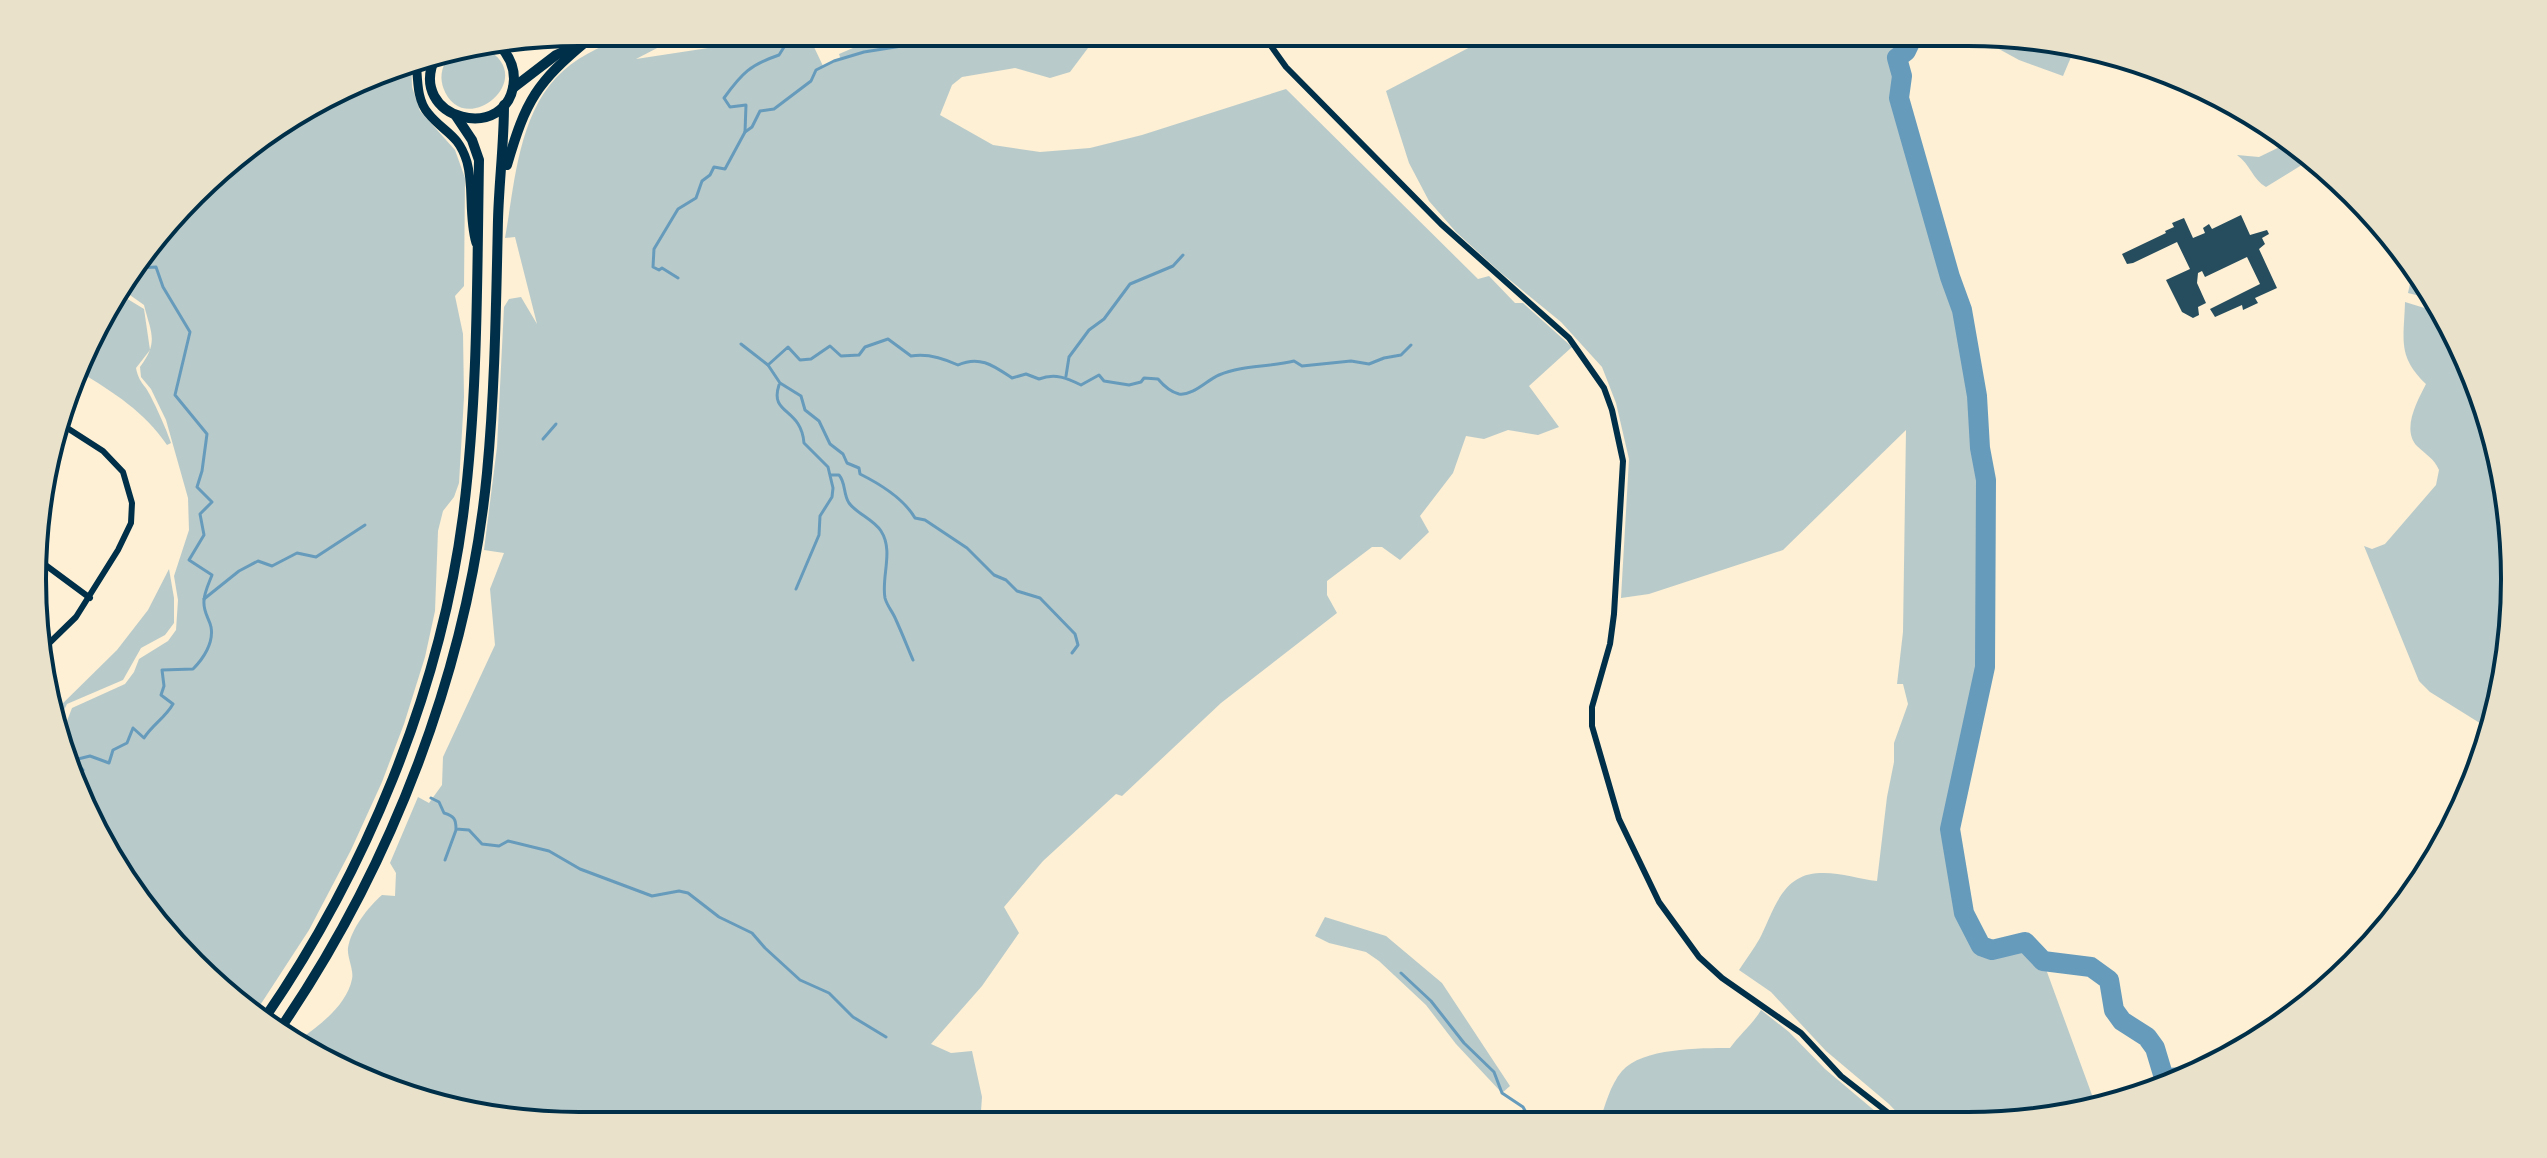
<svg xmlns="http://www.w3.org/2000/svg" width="2547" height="1158" font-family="Barlow,sans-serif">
  <rect width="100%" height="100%" fill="#fdf0d5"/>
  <g fill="#b9caca">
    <path d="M633,32h55l-52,27 137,-21 6,-6h8l4,4 7,-4 16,15 9,19 18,-6 -2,-6 28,-12 39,-10h194l-30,40 -20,6 -35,-10 -53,9 -10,8 -12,30 53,30 47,7 50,-4 52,-13 144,-46 192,190 11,-3 26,27h8l49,44 -43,39 30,41 -21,8 -30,-5 -24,9 -18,-3 -13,37 -33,43 9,16 -29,28 -18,-13h-10l-45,34v14l10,18 -116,90 -99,93 -6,-2 -73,67 -39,46 15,26 -37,53 -51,58 20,9 21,-2 10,46 -2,28 -401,1 -106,-10 -103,-31 -71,-45c20,-14 48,-35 53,-61 2,-10 -5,-21 -4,-31 3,-19 20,-41 34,-53l13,1 1,-23 -6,-10 28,-66 11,6 13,-18 1,-28 52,-112 -5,-56 14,-36 -20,-3 13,-103 7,-140 5,-8 12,-2 16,27 -22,-87 -10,1c10,-55 13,-127 58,-167 20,-18 46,-28 70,-39z"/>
    <path d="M1499,32h416l-9,19 -9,7 5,18 -3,22 51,179 12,33 15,86 3,52 6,32 -1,187 -35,162 14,84 17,33 11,4 33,-8 18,19 53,145 -56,15 -134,1 -17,-18 -63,-53 -55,-59 -32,-22c7,-11 15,-21 21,-32 14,-28 22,-64 60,-65 19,-1 39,6 57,8l10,-84 7,-35v-19l14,-39 -5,-20h-6l6,-52 3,-202 -123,120 -134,44 -28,4 8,-139 -13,-56 -14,-36 -41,-45 -61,-50 -44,-40 -27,-31 -20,-38 -23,-72z"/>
    <polygon points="1968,32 2074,42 2077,43 2063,76 2019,60"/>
    <path d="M484,48c59,29 -22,95 -41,39 -4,-13 0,-25 10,-34z"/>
    <path d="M411,60l1,27 8,24 35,39 10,28 -1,108 -9,10 8,38 1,63 -5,86 -5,14 -11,14 -5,20 -3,80 -10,46 -21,67 -22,58 -31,68 -42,80 -54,83 -36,-22 -114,-139 -44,-97 -5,-22 9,-7 7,-18 53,-24 9,-12 5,-13 29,-18 8,-11 2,-30 -4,-24 15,-46 -1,-32 -22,-78 -15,-31 -10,-12 -1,-10c19,-25 11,-34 4,-62l-24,-17 99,-121 87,-62z"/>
    <path d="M2292,141l21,17 -47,29c-13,-7 -16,-23 -29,-32l22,2z"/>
    <polygon points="2414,265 2436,300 2408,293"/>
    <path d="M116,292l28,17 6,41 -14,18c3,15 8,15 14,27 8,16 15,31 21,48l-4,2c-22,-33 -54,-53 -87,-73l25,-66z"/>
    <path d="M2405,302l39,12 29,55 31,103 11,107 -10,106 -14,45 -61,-38 -11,-11 -55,-135 8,3 13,-5 51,-59 3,-15c-5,-12 -13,-15 -22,-24 -16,-17 1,-46 9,-62 -29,-28 -22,-44 -21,-82z"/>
    <polygon points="169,569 174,598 174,623 165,635 141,648 123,680 67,704 63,712 64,720 55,729 52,714 117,650 148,610"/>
    <polygon points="1325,917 1386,936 1442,983 1510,1086 1502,1093 1456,1044 1426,1005 1379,961 1366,952 1329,943 1315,936"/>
    <path d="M1761,1010l28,22 36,37 63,53 -289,1c6,-17 11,-38 23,-52 20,-23 78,-23 108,-23 10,-14 22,-23 31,-38z"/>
  </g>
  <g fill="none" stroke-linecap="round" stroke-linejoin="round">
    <g stroke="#669bbc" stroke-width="3">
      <polyline points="745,132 752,127 760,111 774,109 811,81 816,70 834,61 864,52 927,42 964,32 1002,32"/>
      <path d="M678,278l-16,-10 -3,2 -6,-3 1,-18 24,-40 18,-11 6,-17 8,-6 4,-8 11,2 20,-37 1,-27 -16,2 -6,-9c18,-25 26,-33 55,-43l12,-19 5,-4"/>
      <path d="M741,344l27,21 12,18 21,13 4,14 14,11 11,23 13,10 4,9 12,5 1,6c20,10 44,25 55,44l10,2 42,28 27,27 12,5 11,11 23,7 35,36 3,11 -6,8"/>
      <path d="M768,365l20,-18 12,13 11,-1 19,-13 11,10 18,-1 6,-8 23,-8 23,17c16,-3 32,2 47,9 22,-10 36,1 54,13l14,-4 13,5c16,-6 28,-1 42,6l18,-10 5,6 25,4 12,-3 3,-4 14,1c5,6 13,13 21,15 14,2 28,-14 40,-19 23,-10 51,-8 75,-14l8,5 49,-5 18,3 15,-6 17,-3 10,-10"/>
      <polyline points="1066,376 1069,357 1089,330 1104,319 1130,284 1173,266 1183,255"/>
      <path d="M779,385c-10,30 22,22 25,58l24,24 5,21 -1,9 -12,19 -1,19 -23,54"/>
      <polyline points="543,439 556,424"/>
      <path d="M831,475h8c7,8 4,19 10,28 8,11 24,16 32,28 13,20 0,46 4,67 2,8 8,14 11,22 6,13 11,26 17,40"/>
      <polyline points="204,599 239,571 258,561 272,566 297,553 316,557 365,525"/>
      <path d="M75,786l8,-16 -9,-10 16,-4 19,7 4,-13 14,-7 6,-15 11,10c9,-14 21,-20 29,-34l-12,-9 3,-9 -2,-16 31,-1c10,-10 21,-26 18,-42 -2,-9 -8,-15 -7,-26 0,-8 5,-18 8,-26l-23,-15 15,-25 -4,-21 12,-12 -15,-15 5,-16 5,-37 -32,-39 15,-63 -27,-45 -7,-20 -17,1v-4"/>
      <path d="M431,798l8,4 5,11c10,3 12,6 12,16l13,1 13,14 17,2 9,-5 41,10 31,18 72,27 27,-5 9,2 31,24 33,16 13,15 35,32 29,13 24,24 33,20"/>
      <polyline points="445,860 456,830"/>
      <polyline points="1401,973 1431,1001 1464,1043 1494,1072 1502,1093 1523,1107 1532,1123"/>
    </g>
    <polyline stroke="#669bbc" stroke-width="20" points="1915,32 1906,51 1897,58 1902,76 1899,98 1950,277 1962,310 1977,396 1980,448 1986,480 1985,667 1950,829 1964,913 1981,946 1992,950 2025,942 2043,961 2091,967 2109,980 2114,1010 2122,1021 2147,1037 2155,1048 2164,1078 2189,1077"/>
  </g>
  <polygon fill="#264d5e" points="2241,215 2250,235 2267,230 2269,234 2262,238 2265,244 2259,249 2277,288 2255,298 2258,303 2243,310 2242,305 2215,317 2210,309 2260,284 2247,257 2205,277 2202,271 2198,273 2197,283 2206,303 2198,307 2199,315 2193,318 2182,312 2166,280 2190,269 2177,242 2133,263 2127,264 2122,254 2166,233 2165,231 2174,227 2172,223 2184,218 2193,238 2205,233 2203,228 2209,224 2212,229"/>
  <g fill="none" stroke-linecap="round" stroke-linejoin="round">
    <g stroke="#003049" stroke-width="6">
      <polyline points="1261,32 1286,67 1441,224 1569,338 1604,388 1612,410 1623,461 1614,614 1610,644 1592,707 1592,726 1619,819 1659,902 1699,957 1722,978 1801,1033 1841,1076 1900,1122"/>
      <polyline points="40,561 90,598"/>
      <polyline points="38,654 76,617 118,550 131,523 132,503 123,472 103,451 61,424"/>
    </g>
    <path stroke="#003049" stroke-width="9" d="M416,59c2,18 0,40 12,54 16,20 30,20 39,49 7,25 1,54 9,81"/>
    <g stroke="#003049" stroke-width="10">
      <path d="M436,56c-32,64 75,90 78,23 0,-13 -6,-25 -15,-34"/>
      <polyline points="513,88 556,55 608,32"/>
      <path d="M507,165c19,-65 29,-82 81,-125"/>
      <path d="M264,1019c101,-146 176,-327 199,-503 15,-118 14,-237 16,-356l-7,-20 -16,-24"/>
      <path d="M280,1029c111,-162 188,-360 207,-556 8,-84 9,-169 11,-253 1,-38 6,-76 6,-115"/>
    </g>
  </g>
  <path d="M0 0H2547V1158H0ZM579 46H1968A533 533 0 0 1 2501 579V579A533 533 0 0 1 1968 1112H579A533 533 0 0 1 46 579V579A533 533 0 0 1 579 46Z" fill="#e9e1ca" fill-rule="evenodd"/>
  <path fill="none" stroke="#003049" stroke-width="4" d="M579 46H1968A533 533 0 0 1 2501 579V579A533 533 0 0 1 1968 1112H579A533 533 0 0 1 46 579V579A533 533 0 0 1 579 46Z"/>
</svg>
